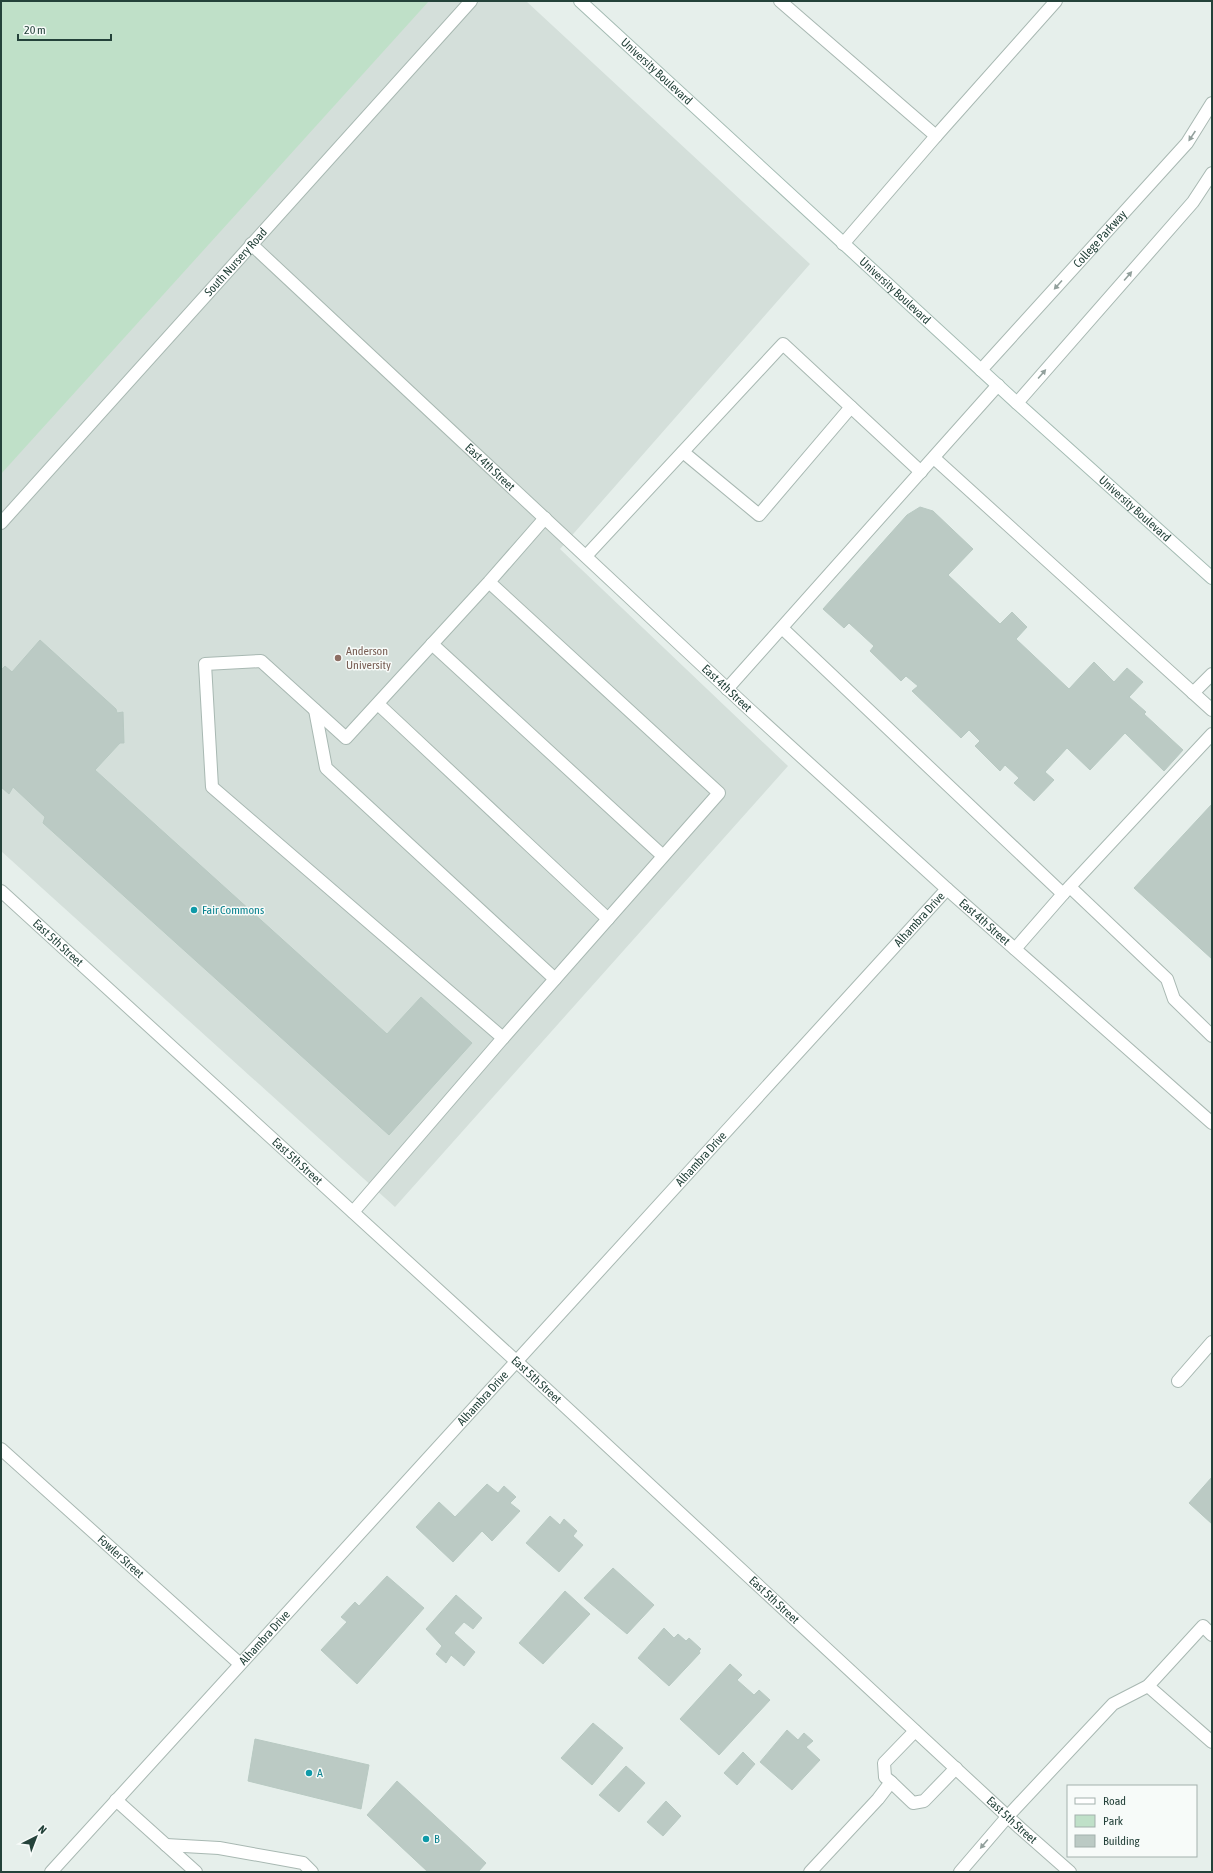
<svg xmlns="http://www.w3.org/2000/svg" width="1213" height="1873" font-family="'Asap Condensed',sans-serif">
  <rect width="100%" height="100%" fill="#e6efeb"/>
  <polygon fill="#d4dfda" points="1,1 526,1 810,264 560,549 788,766 395,1207 1,851"/>
  <polygon fill="#bfe0c8" points="1,1 429,1 1,474"/>
  <g fill="#bbcac4" stroke="#b8c9c2">
    <polygon points="920,507 933,511 973,549 948,575 1000,624 1012,612 1027,627 1016,639 1069,689 1094,662 1114,682 1127,668 1143,682 1129,697 1146,712 1144,714 1183,750 1164,771 1125,733 1090,770 1067,748 1045,772 1054,780 1034,801 1014,783 1019,778 1005,765 1000,771 975,746 980,741 969,730 961,738 912,691 918,686 906,676 901,681 870,651 874,646 849,623 844,628 823,609 907,515"/>
    <polygon points="40,640 116,709 117,713 123,712 124,743 120,743 95,770 387,1034 421,997 472,1043 389,1135 43,823 45,817 13,787 9,794 1,787 1,670 5,666 12,672"/>
    <polygon points="1212,804 1212,959 1134,888"/>
    <polygon points="1212,1477 1212,1524 1189,1503"/>
    <polygon points="487,1484 498,1493 504,1486 516,1497 510,1503 520,1511 492,1541 482,1531 453,1562 416,1527 439,1502 455,1517"/>
    <polygon points="550,1516 560,1525 564,1519 577,1531 573,1536 583,1545 559,1572 526,1543"/>
    <polygon points="613,1568 654,1605 627,1634 584,1598"/>
    <polygon points="387,1576 424,1608 357,1684 321,1650 347,1622 341,1617 355,1602 359,1606"/>
    <polygon points="565,1591 590,1614 543,1664 519,1643"/>
    <polygon points="456,1595 482,1618 473,1629 464,1622 454,1633 475,1652 464,1666 451,1655 446,1663 436,1654 442,1646 426,1629"/>
    <polygon points="664,1628 674,1638 678,1634 686,1641 689,1638 701,1649 699,1651 700,1653 669,1686 638,1658"/>
    <polygon points="730,1664 742,1675 737,1680 754,1695 759,1690 770,1700 719,1755 680,1719"/>
    <polygon points="593,1723 623,1748 592,1785 561,1758"/>
    <polygon points="787,1730 798,1740 804,1733 813,1741 806,1747 820,1760 792,1790 760,1762"/>
    <polygon points="255,1739 369,1765 361,1809 248,1781"/>
    <polygon points="743,1752 755,1764 737,1785 724,1773"/>
    <polygon points="626,1766 645,1783 619,1812 599,1795"/>
    <polygon points="397,1781 486,1863 478,1872 428,1872 367,1815"/>
    <polygon points="666,1801 681,1816 663,1836 647,1822"/>
  </g>
  <g fill="none" stroke-linecap="round" stroke-linejoin="round">
    <g stroke="#a8b8b2" stroke-width="14">
      <g id="service">
        <polyline points="780,1 936,136 843,244"/>
        <polyline points="936,136 1056,1"/>
        <polyline points="683,452 759,515 851,407"/>
        <polyline points="934,458 1212,710"/>
        <polyline points="586,556 783,344 921,472"/>
        <polyline points="489,582 719,793 503,1038 212,787 205,664 261,661 346,738 489,582 545,518"/>
        <polyline points="782,628 1063,894 1212,734"/>
        <polyline points="432,644 663,856"/>
        <polyline points="727,689 998,385"/>
        <polyline points="1193,693 1212,674"/>
        <polyline points="378,704 608,919"/>
        <polyline points="315,710 326,768 555,979"/>
        <polyline points="1070,887 1167,979 1174,999 1212,1036"/>
        <polyline points="1015,949 1063,894"/>
        <polyline points="353,1212 503,1038"/>
        <polyline points="1178,1381 1212,1342"/>
        <polyline points="1148,1686 1212,1742"/>
        <polyline points="891,1782 913,1803 924,1801 956,1768"/>
        <polyline points="166,1845 219,1848 303,1863 312,1872"/>
        <polyline points="810,1872 878,1799 891,1782 885,1777 884,1763 915,1731"/>
        <polyline points="960,1872 1008,1816 1113,1704 1148,1686 1203,1626 1212,1635"/>
      </g>
    </g>
    <g stroke="#a8b8b2" stroke-width="14">
      <g id="minor">
        <path id="s1" d="M251,244l498,465 198,180 265,234"/>
        <path id="s2" d="M981,370l206,-227 25,-40"/>
        <polyline points="1017,403 1193,202 1212,173"/>
        <path id="s3" d="M1,891l515,470 504,467 50,44"/>
        <path id="s4" d="M1,1449l239,215"/>
        <polyline points="116,1800 196,1872"/>
        <path id="s5" d="M51,1872l896,-983"/>
      </g>
    </g>
    <g stroke="#a8b8b2" stroke-width="14">
      <g id="tertiary">
        <path id="s6" d="M1,523l470,-522"/>
      </g>
    </g>
    <g stroke="#a4bbb3" stroke-width="14">
      <g id="secondary">
        <path id="s7" d="M580,1l437,402 195,175"/>
      </g>
    </g>
    <use href="#service" stroke="#fff" stroke-width="12"/>
    <use href="#minor" stroke="#fff" stroke-width="12"/>
    <use href="#tertiary" stroke="#fff" stroke-width="12"/>
    <use href="#secondary" stroke="#fff" stroke-width="12"/>
  </g>
  <defs><path id="oneway-solid" d="M-6-.8H1V-3.2L6.5 0L1 3.2V.8H-6Z"/></defs>
  <g fill="#92a09c">
    <use href="#oneway-solid" transform="translate(1192 136) rotate(124)"/>
    <use href="#oneway-solid" transform="translate(1128 276) rotate(-49)"/>
    <use href="#oneway-solid" transform="translate(1058 285) rotate(132)"/>
    <use href="#oneway-solid" transform="translate(1042 374) rotate(-49)"/>
    <use href="#oneway-solid" transform="translate(984 1844) rotate(130)"/>
  </g>
  <circle fill="#8d6e63" stroke="#f7fbf9" stroke-width="1.5" cx="338" cy="658" r="4"/>
  <g fill="#0f9aa8" stroke="#f7fbf9" stroke-width="1.5">
    <circle cx="194" cy="910" r="4"/>
    <circle cx="309" cy="1773" r="4"/>
    <circle cx="426" cy="1839" r="4"/>
  </g>
  <g text-anchor="middle" dominant-baseline="central" stroke-width="3" stroke-linejoin="round" paint-order="stroke">
    <g font-size="12" fill="#24423a" stroke="#f7fbf9">
      <text stroke="none"><textPath href="#s7" startOffset="104">University Boulevard</textPath></text>
      <text stroke="none"><textPath href="#s2" startOffset="177">College Parkway</textPath></text>
      <text stroke="none"><textPath href="#s6" startOffset="351">South Nursery Road</textPath></text>
      <text stroke="none"><textPath href="#s7" startOffset="428">University Boulevard</textPath></text>
      <text stroke="none"><textPath href="#s1" startOffset="327">East 4th Street</textPath></text>
      <text stroke="none"><textPath href="#s7" startOffset="752">University Boulevard</textPath></text>
      <text stroke="none"><textPath href="#s1" startOffset="651">East 4th Street</textPath></text>
      <text stroke="none"><textPath href="#s5" startOffset="1289">Alhambra Drive</textPath></text>
      <text stroke="none"><textPath href="#s1" startOffset="999">East 4th Street</textPath></text>
      <text stroke="none"><textPath href="#s3" startOffset="77">East 5th Street</textPath></text>
      <text stroke="none"><textPath href="#s5" startOffset="965">Alhambra Drive</textPath></text>
      <text stroke="none"><textPath href="#s3" startOffset="401">East 5th Street</textPath></text>
      <text stroke="none"><textPath href="#s3" startOffset="725">East 5th Street</textPath></text>
      <text stroke="none"><textPath href="#s5" startOffset="641">Alhambra Drive</textPath></text>
      <text stroke="none"><textPath href="#s4" startOffset="161">Fowler Street</textPath></text>
      <text stroke="none"><textPath href="#s3" startOffset="1049">East 5th Street</textPath></text>
      <text stroke="none"><textPath href="#s5" startOffset="317">Alhambra Drive</textPath></text>
      <text stroke="none"><textPath href="#s3" startOffset="1373">East 5th Street</textPath></text>
    </g>
    <g font-size="12" fill="#785e54" stroke="#f7fbf9" text-anchor="start">
      <text x="346" y="651">Anderson<tspan x="346" dy="14">University</tspan></text>
    </g>
    <g font-size="12" fill="#0d838f" stroke="#f7fbf9" text-anchor="start">
      <text x="202" y="910">Fair Commons</text>
      <text x="317" y="1773">A</text>
      <text x="434" y="1839">B</text>
    </g>
  </g>
  <rect width="1213" height="1873" fill="none" stroke="#24423a" stroke-width="4"/>
  <rect x="1067" y="1785" width="130" height="72" fill="#f7fbf9" stroke="#a3b1ad"/>
  <rect x="1075" y="1798" width="20" height="6" fill="#ffffff" stroke="#a3b1ad"/>
  <text x="1103" y="1805" font-size="12" fill="#24423a">Road</text>
  <rect x="1075" y="1815" width="20" height="12" fill="#bfe0c8" stroke="#a3b1ad"/>
  <text x="1103" y="1825" font-size="12" fill="#24423a">Park</text>
  <rect x="1075" y="1835" width="20" height="12" fill="#bbcac4" stroke="#a3b1ad"/>
  <text x="1103" y="1845" font-size="12" fill="#24423a">Building</text>
  <g transform="translate(36 1837) rotate(42)" stroke="#f7fbf9" stroke-width="3" paint-order="stroke">
  <path d="M0-3L7 15L0 10L-7 15Z" fill="#24423a"/>
  <text y="-6" font-size="11" font-weight="bold" text-anchor="middle" fill="#24423a">N</text>
  </g>
  <path d="M18 34v6h93v-6" fill="none" stroke="#24423a" stroke-width="2"/>
  <text x="24" y="34" font-size="12" fill="#24423a" stroke="#f7fbf9" stroke-width="3" paint-order="stroke">20 m</text>
</svg>
